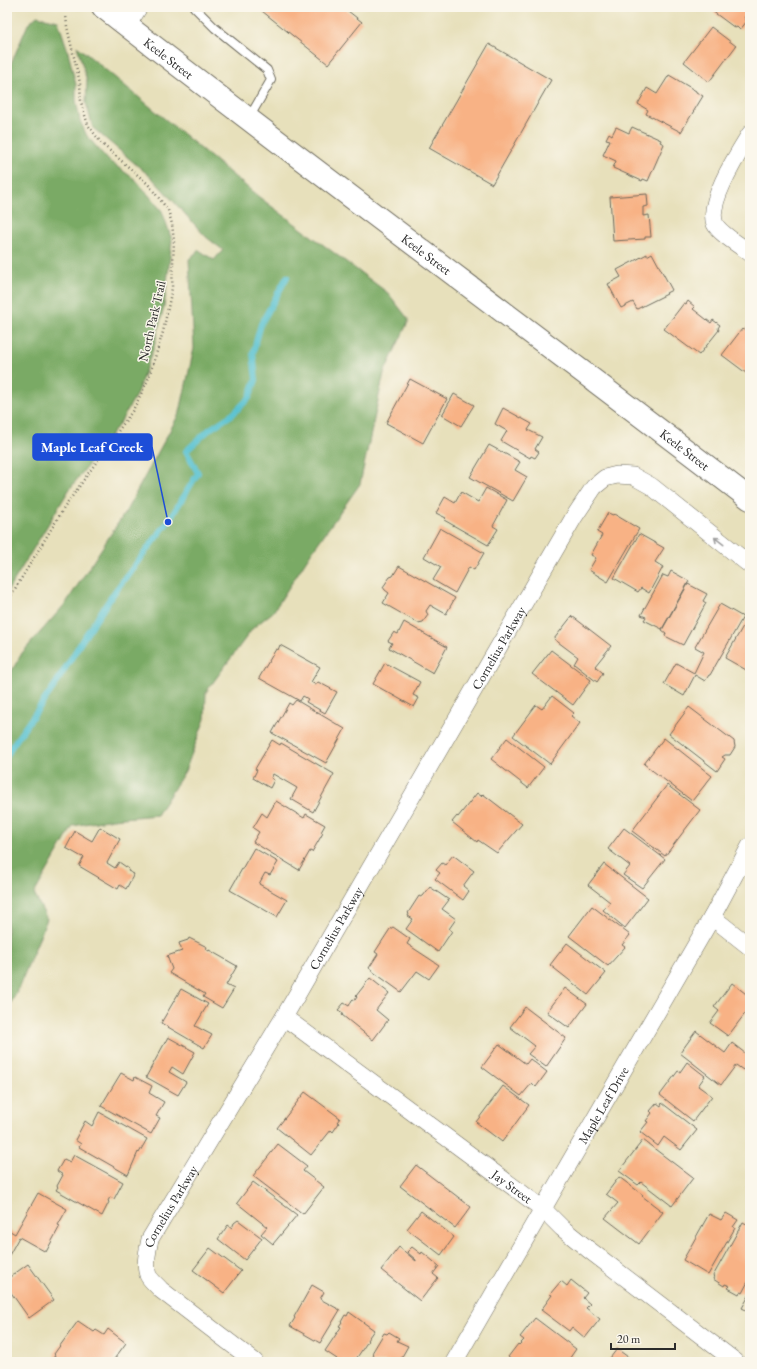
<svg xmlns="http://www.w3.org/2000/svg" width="757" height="1369" font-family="'EB Garamond',serif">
  <rect width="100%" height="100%" fill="#fbf7ec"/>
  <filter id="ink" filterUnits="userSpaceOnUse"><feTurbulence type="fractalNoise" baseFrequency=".025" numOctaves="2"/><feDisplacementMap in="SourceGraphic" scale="8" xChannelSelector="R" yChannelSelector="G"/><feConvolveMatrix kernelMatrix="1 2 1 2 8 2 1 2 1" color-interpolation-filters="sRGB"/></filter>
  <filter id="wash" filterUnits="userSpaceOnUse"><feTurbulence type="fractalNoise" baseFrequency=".012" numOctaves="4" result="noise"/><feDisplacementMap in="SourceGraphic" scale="16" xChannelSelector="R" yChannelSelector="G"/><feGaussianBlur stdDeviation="0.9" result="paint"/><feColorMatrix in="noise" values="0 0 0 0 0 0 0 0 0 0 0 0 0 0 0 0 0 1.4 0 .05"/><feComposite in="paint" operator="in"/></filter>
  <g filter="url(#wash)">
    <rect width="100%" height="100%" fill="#e7e0bb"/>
    <g fill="#7aaa65" stroke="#526a48">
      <polygon points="37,16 58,21 67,48 76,85 76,100 80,121 87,136 109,161 136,180 162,211 172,240 164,307 154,347 136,395 120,423 69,490 7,592 7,73 28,24"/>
      <polygon points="77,46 259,197 388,293 409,320 384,373 360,484 311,553 273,612 253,628 206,692 205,719 185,771 157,815 113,819 73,826 34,894 47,919 17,992 7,1010 7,679 22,653 66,603 126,511 180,412 194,348 189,259 199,250 214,260 223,250 206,237 152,178 93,128 86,103 87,81"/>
    </g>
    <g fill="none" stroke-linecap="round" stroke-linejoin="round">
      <polyline stroke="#56c1d0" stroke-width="6" points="7,756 12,746 55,685 83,639 116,590 168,522 198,473 186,451 210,429 233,414 249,398 256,380 253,353 261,324 287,277"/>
    </g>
    <g id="blocks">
      <g fill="#f8b285">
        <polygon points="257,7 343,7 362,22 328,64"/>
        <polygon points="709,7 750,7 750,9 744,18 747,21 740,30 737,27 735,28 708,8"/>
        <polygon points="711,27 736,46 709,82 684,62"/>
        <polygon points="489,44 551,80 492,184 429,148"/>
        <polygon points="669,75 696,91 696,92 703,96 681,132 646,114 648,110 638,104 647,88 657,94"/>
        <polygon points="616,127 629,133 632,127 661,140 660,142 664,144 648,181 643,179 642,181 613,168 616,161 603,155 610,140 606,139 609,133 612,135"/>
        <polygon points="647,194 648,206 643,207 643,216 649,215 651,237 645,237 645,239 613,241 610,197"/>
        <polygon points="652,253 672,290 666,293 667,294 637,309 633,302 621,308 608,284 621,277 617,270 647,254 647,256"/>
        <polygon points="688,301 695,307 693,309 711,323 713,320 720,325 718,328 719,330 699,355 664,329 684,303 686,304"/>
        <polygon points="746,328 750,331 750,376 722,355 742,329 743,330"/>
        <polygon points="410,379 447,399 423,443 386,423"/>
        <polygon points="454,394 474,405 461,426 442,415"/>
        <polygon points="503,408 532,424 528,430 542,437 535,449 539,452 535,458 531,456 530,458 501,441 507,431 495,424"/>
        <polygon points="489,445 520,462 515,470 527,477 513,501 470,477"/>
        <polygon points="486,488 507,500 493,526 498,529 488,545 444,520 446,518 436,513 445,497 455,503 461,492 478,502"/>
        <polygon points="608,513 613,515 614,514 639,529 608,582 589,570 596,558 591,555 602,535 597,532"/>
        <polygon points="440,528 484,553 474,570 469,567 455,593 433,580 441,567 424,557"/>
        <polygon points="639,534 664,548 655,562 663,567 649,593 641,588 638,592 614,578"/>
        <polygon points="399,566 455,598 446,614 430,605 426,611 428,615 423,622 418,623 383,603 389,593 385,590 383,587 390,577 393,576"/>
        <polygon points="671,571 689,581 662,629 644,620 646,617 641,615 663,575 668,577"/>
        <polygon points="688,584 707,594 703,601 706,603 683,645 665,636 666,633 662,630"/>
        <polygon points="720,604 743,617 710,675 709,675 705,681 695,675 684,696 664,684 676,663 694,673 704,652 695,647"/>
        <polygon points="750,614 750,668 748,671 725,658"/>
        <polygon points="572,616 611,646 595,666 603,673 597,682 574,664 578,657 554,639"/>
        <polygon points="404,622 447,647 433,673 389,648 392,643 388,641 394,632 398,634"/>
        <polygon points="280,645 320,667 311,682 316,685 318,682 337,692 325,713 306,702 308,699 303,696 300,701 259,678 276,649 278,650"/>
        <polygon points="551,650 591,680 573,705 532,674"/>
        <polygon points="385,663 420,682 413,695 419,698 414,707 373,684"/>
        <polygon points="552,696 574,713 571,716 580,723 550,764 513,736 536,705 542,709"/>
        <polygon points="296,700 345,729 326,763 272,733 289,703 292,705"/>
        <polygon points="689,707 734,741 735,747 730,755 725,755 722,757 725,759 717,771 669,734"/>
        <polygon points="507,738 544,767 528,788 491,759"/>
        <polygon points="664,738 712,776 692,801 644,764"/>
        <polygon points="272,740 280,745 281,743 334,774 313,812 291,799 297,788 273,774 271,778 274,780 270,788 253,778 257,770 255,769"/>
        <polygon points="667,785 700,810 665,856 632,831"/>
        <polygon points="477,793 481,796 483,794 522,824 497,853 478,840 477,842 452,822 457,816 458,817"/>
        <polygon points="276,801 304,818 306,814 325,825 321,832 323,833 312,852 310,851 299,870 253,842 259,832 253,828 262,813 267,817"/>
        <polygon points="100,827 120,839 107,863 115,868 119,862 129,869 128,871 134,874 126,889 120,885 118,889 79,866 84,857 83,856 82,857 66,848 75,831 92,841"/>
        <polygon points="624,828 665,859 642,888 623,875 630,866 608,849"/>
        <polygon points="254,848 278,862 270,875 265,873 259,884 287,900 277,917 230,890"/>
        <polygon points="453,855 474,871 463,886 469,891 463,900 435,879 440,873 436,870 442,863 445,865"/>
        <polygon points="604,864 648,898 625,928 603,910 610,902 588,885"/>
        <polygon points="430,887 449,900 442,909 456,919 449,929 452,931 438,952 406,929 413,919 408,916 409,914 408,913 419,896 421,897 423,896"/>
        <polygon points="592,906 630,935 622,945 625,947 608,966 569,936"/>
        <polygon points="393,927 410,939 407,944 439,965 429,979 417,971 401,992 372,971 372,970 369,968 378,954 375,952 390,929"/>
        <polygon points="189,938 207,947 206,949 209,951 209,950 237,966 226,985 234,989 222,1008 203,997 205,994 169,973 172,969 167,956 182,951 179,943 188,940"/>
        <polygon points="567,943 606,973 588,995 550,965"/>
        <polygon points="370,978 389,993 376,1010 388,1020 373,1040 342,1015 343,1013 338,1010 344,1003 349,1006 352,1000 353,999 355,1000 357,997 356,996"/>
        <polygon points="732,983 750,997 750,1007 728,1036 710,1023 719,1011 714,1007"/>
        <polygon points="565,988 587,1004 569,1028 547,1012"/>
        <polygon points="181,989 208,1004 195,1026 212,1035 204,1048 161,1023"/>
        <polygon points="525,1007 566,1038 546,1067 528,1054 535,1046 510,1027"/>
        <polygon points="696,1031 725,1053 732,1043 750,1057 750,1061 743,1070 736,1065 721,1085 680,1053"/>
        <polygon points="168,1037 195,1052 183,1074 172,1067 169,1072 186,1082 178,1095 146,1077"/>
        <polygon points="499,1044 526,1064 530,1059 547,1072 536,1087 532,1083 521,1096 482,1067"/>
        <polygon points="687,1062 705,1076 698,1086 712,1096 693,1121 660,1095 678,1071 680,1072"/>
        <polygon points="121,1073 134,1080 135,1077 152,1086 149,1093 164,1102 156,1116 160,1118 151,1134 101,1106"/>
        <polygon points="503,1086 529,1105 502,1142 476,1122"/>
        <polygon points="305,1092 340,1118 337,1122 339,1123 333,1132 331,1130 311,1155 277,1128"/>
        <polygon points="657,1103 661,1106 662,1103 697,1130 681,1150 664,1137 658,1146 640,1132 648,1122 646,1121 652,1113 650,1111"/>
        <polygon points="99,1112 147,1139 139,1153 138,1152 128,1175 79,1147 81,1144 75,1140 85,1121 92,1126"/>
        <polygon points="643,1140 693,1178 672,1206 641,1182 638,1185 619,1171"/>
        <polygon points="278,1144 307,1166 303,1171 324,1187 303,1214 253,1176"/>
        <polygon points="74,1155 123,1182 114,1199 110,1197 108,1201 109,1202 102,1216 56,1190 58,1187 57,1186 63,1175 57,1171 64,1159 70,1162"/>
        <polygon points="416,1165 471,1207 455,1228 400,1186"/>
        <polygon points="619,1177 643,1195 642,1196 663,1212 639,1244 605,1218 618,1203 606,1194"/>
        <polygon points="253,1182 297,1215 273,1244 261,1234 267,1227 237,1203"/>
        <polygon points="38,1193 67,1209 58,1225 60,1226 46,1252 19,1237 7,1259 7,1229 15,1234"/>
        <polygon points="421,1211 454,1237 441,1255 407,1229"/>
        <polygon points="726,1213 738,1220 733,1227 735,1228 708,1275 683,1260 709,1214 721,1220"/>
        <polygon points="238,1220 262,1238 245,1260 218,1239 228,1225 232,1228 234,1223"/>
        <polygon points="743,1222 750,1226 750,1278 742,1293 740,1292 739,1294 728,1288 730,1286 725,1284 724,1286 713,1279 714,1277 713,1276"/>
        <polygon points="399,1247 416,1261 416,1260 407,1252 412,1247 421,1254 422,1252 439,1266 433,1274 438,1278 420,1301 381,1270"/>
        <polygon points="210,1248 241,1271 224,1293 193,1270"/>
        <polygon points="28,1264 54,1300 29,1318 7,1287 7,1279"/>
        <polygon points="571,1280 587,1293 583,1298 590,1304 586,1308 600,1319 585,1338 572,1327 569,1331 541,1310 552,1295 550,1294 561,1281 567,1286"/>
        <polygon points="312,1285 324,1292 320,1299 340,1310 320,1343 290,1326 295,1318 294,1317"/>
        <polygon points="750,1294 750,1312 742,1308"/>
        <polygon points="349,1312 374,1330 367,1340 368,1341 354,1362 335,1362 337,1359 325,1351 341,1327 339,1326 342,1322 341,1322 345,1315 347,1316"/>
        <polygon points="535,1318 576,1349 567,1362 514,1362 508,1357 518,1344 519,1345 524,1340 520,1337"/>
        <polygon points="78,1321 94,1332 96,1330 104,1335 108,1329 126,1343 112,1362 57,1362 53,1359 55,1355 54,1354"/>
        <polygon points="389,1332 399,1338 397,1341 408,1346 399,1362 370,1362 374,1355 372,1353 384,1333 387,1334"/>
        <polygon points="617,1349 635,1362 607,1362"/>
      </g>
    </g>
  </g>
  <g filter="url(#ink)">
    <use href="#blocks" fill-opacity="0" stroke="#6d6a5d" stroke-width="1"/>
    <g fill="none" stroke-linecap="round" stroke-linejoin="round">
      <g stroke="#6d6a5d" stroke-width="10">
        <polyline id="lane" points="194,7 215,28 267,70 271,80 249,118"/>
      </g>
      <g stroke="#6d6a5d" stroke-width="18">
        <g id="street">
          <polyline points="127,26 139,7"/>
          <path d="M750,134c-11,18 -44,69 -35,90 5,10 26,22 35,29"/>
          <polyline points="712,917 750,947"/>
          <path id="s1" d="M284,1017l259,192 19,19 26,21 148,113"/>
          <path id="s2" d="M255,1362l-94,-72c-4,-5 -11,-10 -13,-15 -4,-11 0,-25 2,-36l134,-222 290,-500 20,-30 11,-9 12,-3 16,1 18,10 99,79"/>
          <path id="s3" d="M454,1362l258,-445 38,-71"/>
        </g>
      </g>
      <g stroke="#6d6a5d" stroke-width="24">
        <g id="secondary">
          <path id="s4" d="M103,7c214,167 432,327 647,492"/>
        </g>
      </g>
      <polyline stroke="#6d6a5d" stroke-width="2.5" stroke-dasharray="1 3" stroke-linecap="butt" points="7,602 64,508 133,410 148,380 163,332 172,288 174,241 172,224 168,210 148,184 102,144 88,125 81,102 80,83 67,27 66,15"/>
      <use href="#lane" stroke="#fff" stroke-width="8"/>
      <use href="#street" stroke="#fff" stroke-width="17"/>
      <use href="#secondary" stroke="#fff" stroke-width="22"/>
    </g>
    <defs><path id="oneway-shaft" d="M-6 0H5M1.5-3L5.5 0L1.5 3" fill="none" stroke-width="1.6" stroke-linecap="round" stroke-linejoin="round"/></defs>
    <use stroke="#a0a0a0" href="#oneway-shaft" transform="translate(719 541) rotate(-142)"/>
  </g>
  <g text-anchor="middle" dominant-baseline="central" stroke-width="3" stroke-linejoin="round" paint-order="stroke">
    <g font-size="13" fill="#2b2b2b" stroke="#fbf7ec">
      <text stroke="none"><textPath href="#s4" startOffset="83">Keele Street</textPath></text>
      <text stroke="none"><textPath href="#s4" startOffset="407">Keele Street</textPath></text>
      <text transform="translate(152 321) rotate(-77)">North Park Trail</text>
      <text stroke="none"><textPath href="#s4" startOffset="731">Keele Street</textPath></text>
      <text stroke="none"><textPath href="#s2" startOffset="861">Cornelius Parkway</textPath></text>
      <text stroke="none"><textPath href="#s2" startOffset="537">Cornelius Parkway</textPath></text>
      <text stroke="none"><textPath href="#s3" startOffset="297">Maple Leaf Drive</textPath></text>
      <text stroke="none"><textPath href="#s1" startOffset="284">Jay Street</textPath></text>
      <text stroke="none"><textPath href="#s2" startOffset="213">Cornelius Parkway</textPath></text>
    </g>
  </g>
  <path fill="none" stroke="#1d4ed8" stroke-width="1.5" d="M168 522L152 447"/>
  <circle fill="#1d4ed8" stroke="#fbf7ec" stroke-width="1.5" cx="168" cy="522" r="4"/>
  <rect fill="#1d4ed8" stroke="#1d4ed8" stroke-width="1.5" x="33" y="434" width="119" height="26" rx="4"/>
  <g font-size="14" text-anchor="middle" font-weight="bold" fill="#fff">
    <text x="92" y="452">Maple Leaf Creek</text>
  </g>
  <rect width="757" height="1369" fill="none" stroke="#fbf7ec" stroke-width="24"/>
  <path d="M611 1343v6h64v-6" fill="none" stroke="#2b2b2b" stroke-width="2"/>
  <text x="617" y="1343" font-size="12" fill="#2b2b2b" stroke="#fbf7ec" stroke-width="3" paint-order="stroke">20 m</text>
</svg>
